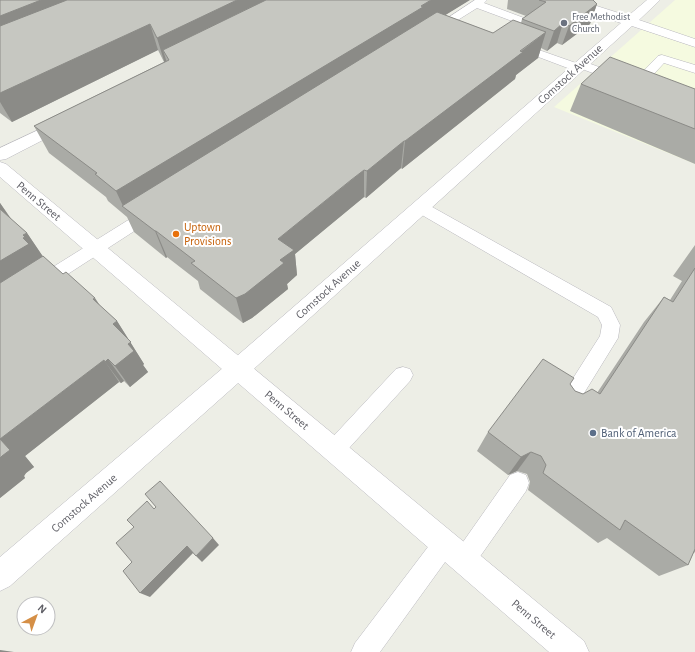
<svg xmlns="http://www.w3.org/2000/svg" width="695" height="652" font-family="'Alegreya Sans',sans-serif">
  <rect width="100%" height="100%" fill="#edeee6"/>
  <polygon fill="#f5fae0" points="675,0 695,0 695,164 554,107"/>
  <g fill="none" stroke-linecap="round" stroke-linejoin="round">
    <g stroke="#b9b8be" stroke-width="1">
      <g id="service">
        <polygon points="475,0 487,0 484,3 532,21 533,23 519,35 511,35 510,33 520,24 477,8 437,33 429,33 428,31"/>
        <polygon points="516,42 576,63 581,60 585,62 624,76 626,79 624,82 620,83 582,69 577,72 573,70 512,47 510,45"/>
        <polygon points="662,55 695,65 695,73 664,63 641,88 633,88 631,85 633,82 658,56"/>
        <polygon points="420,202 425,203 611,307 620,325 618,338 573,411 566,414 559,411 556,405 600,336 602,325 598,317 415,211 412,207 415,203"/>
        <polygon points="151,208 156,209 159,213 156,217 6,314 0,316 0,300 146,209"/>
        <polygon points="403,367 410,369 413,375 410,381 341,457 334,460 327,457 324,450 327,443 396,369"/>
        <polygon points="518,472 526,475 529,483 526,491 472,568 464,572 456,568 452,560 456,552 510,475"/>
        <polygon points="445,531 453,535 457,543 453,551 380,652 351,652 355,643 437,535"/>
      </g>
    </g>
    <g stroke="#b9b8be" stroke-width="1">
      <g id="minor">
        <polygon points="560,0 578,0 628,16 647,0 660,0 639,20 695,39 695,47 632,26 246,376 10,586 0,591 0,557 230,362 621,23 562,3"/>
        <polygon points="66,117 72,119 74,122 72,125 6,159 0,160 0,148"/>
      </g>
    </g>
    <g stroke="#b9b8be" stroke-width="1">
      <polygon id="tertiary" points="0,162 6,164 584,641 589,652 549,652 0,177"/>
    </g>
    <use href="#service" fill="#fff" fill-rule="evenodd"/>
    <use href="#minor" fill="#fff" fill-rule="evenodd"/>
    <use href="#tertiary" fill="#fff" fill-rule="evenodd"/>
  </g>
  <g fill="#aaaba6">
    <polygon points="0,0 466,2 445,15 493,33 521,23 522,19 526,16 507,9 508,0 593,0 597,4 590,24 562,45 557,43 547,51 541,48 538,58 516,75 515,79 402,169 401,168 366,198 364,197 295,254 297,275 287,284 288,289 252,318 243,323 200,289 198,281 167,257 166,258 134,232 127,217 108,201 106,197 49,153 34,126 164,62 158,50 12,122 0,113"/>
    <polygon points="581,84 695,89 695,164 570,111"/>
    <polygon points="0,203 12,220 27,233 43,257 63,274 99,305 117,321 144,364 143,365 148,372 130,387 124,381 121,383 119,382 25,456 34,467 26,473 24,476 25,478 0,498"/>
    <polygon points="695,245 695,553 694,552 688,565 659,576 607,538 598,543 528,490 530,482 527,474 517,471 508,475 477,451 488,432 570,384 575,391 583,394 597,393 644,322 664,297 670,300 682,281 673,276"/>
  </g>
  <g fill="#8b8b87">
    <polygon points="41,0 114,0 0,47 0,16"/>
    <polygon points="237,0 293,0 163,50 167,63 165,64 157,38"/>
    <polygon points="431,0 470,0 421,30 123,206 116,191"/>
    <polygon points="597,4 590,24 562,45 569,26"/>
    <polygon points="563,23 557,43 547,51 554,31"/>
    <polygon points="150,24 158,50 12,122 0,102 0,93"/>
    <polygon points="546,32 538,58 516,75 515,79 402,169 405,141"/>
    <polygon points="404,141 401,168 366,198 367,171"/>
    <polygon points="364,170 364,197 295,254 297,275 287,284 288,289 252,318 243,323 236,298 278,239"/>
    <polygon points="0,203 13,222 0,214"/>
    <polygon points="155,231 156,231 167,257 166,258"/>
    <polygon points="27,233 44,258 0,298 0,261 23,238 23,235"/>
    <polygon points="95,298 110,321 93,299"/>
    <polygon points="117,321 144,364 143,365 148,372 130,387 115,366 113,324"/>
    <polygon points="108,359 124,381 121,383 105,362"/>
    <polygon points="104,360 119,382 25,456 34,467 26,473 24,476 25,478 0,498 0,439"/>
    <polygon points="531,452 517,471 508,475 521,457"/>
    <polygon points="213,538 219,545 202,562 196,556"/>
    <polygon points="187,546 194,552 150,597 140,593"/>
    <polygon points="0,650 14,652 0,652"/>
  </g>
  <g fill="#c6c7c1" stroke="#8b8b87">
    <polygon points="0,0 41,0 0,16"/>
    <polygon points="67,0 237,0 157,38 150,24 0,93 0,26"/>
    <polygon points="266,0 431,0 421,6 423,7 116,191 95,174 97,173 34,126 169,60 163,50"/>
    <polygon points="539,0 593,0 597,4 569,26 563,23 554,31 522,19 546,2"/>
    <polygon points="437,12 493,33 513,20 546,32 520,51 523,52 405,141 404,141 367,171 364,170 351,180 278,239 294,250 280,260 284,263 245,294 236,298 191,263 195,261 156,231 155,231 122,206"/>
    <polygon points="610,57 695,89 695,129 581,84"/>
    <polygon points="0,209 27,233 23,235 25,237 23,238 29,244 0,261"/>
    <polygon points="43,256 63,274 66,272 95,298 93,299 117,321 113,324 131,342 128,344 134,351 115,366 108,359 105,362 104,360 0,439 10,450 2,456 0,458 0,283"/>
    <polygon points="695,268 695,549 688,565 625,520 620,530 543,473 546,465 541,456 531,452 521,457 488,432 543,359 574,378 570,384 575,391 583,394 592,389 600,394 664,297 673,302"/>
    <polygon points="160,481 213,538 196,556 187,546 140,593 123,571 132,562 116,543 134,527 127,520 147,501 154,509 156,507 145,494"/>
  </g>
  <circle fill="#6b7280" stroke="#fff" stroke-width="1.5" cx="564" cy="23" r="4"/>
  <circle fill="#e8710a" stroke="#fff" stroke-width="1.5" cx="176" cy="234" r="4"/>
  <circle fill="#5c6f8a" stroke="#fff" stroke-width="1.5" cx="593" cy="433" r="4"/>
  <g text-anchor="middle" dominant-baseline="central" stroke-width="4" stroke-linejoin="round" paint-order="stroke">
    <g font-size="10" fill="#5b616d" stroke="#fff" text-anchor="start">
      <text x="572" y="17">Free Methodist<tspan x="572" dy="12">Church</tspan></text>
    </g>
    <g font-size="12" fill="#5e5e65" stroke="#fff">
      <text transform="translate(570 74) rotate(-42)">Comstock Avenue</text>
      <text transform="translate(39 201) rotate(40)">Penn Street</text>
      <text transform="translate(328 289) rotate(-42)">Comstock Avenue</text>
      <text transform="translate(287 410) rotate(40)">Penn Street</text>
      <text transform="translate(84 503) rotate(-41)">Comstock Avenue</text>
      <text transform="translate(534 619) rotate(40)">Penn Street</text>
    </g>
    <g font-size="12" fill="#c56008" stroke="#fff" text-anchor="start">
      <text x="184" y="227">Uptown<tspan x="184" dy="14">Provisions</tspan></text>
    </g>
    <g font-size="12" fill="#4e5e75" stroke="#fff" text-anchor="start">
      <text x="601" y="433">Bank of America</text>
    </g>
  </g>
  <g transform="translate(36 616) rotate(41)"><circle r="19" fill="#ffffff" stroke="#bfbfc1"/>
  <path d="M0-3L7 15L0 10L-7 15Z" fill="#d58f46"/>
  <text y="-6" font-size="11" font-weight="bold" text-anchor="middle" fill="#5e5e65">N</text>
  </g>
</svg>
